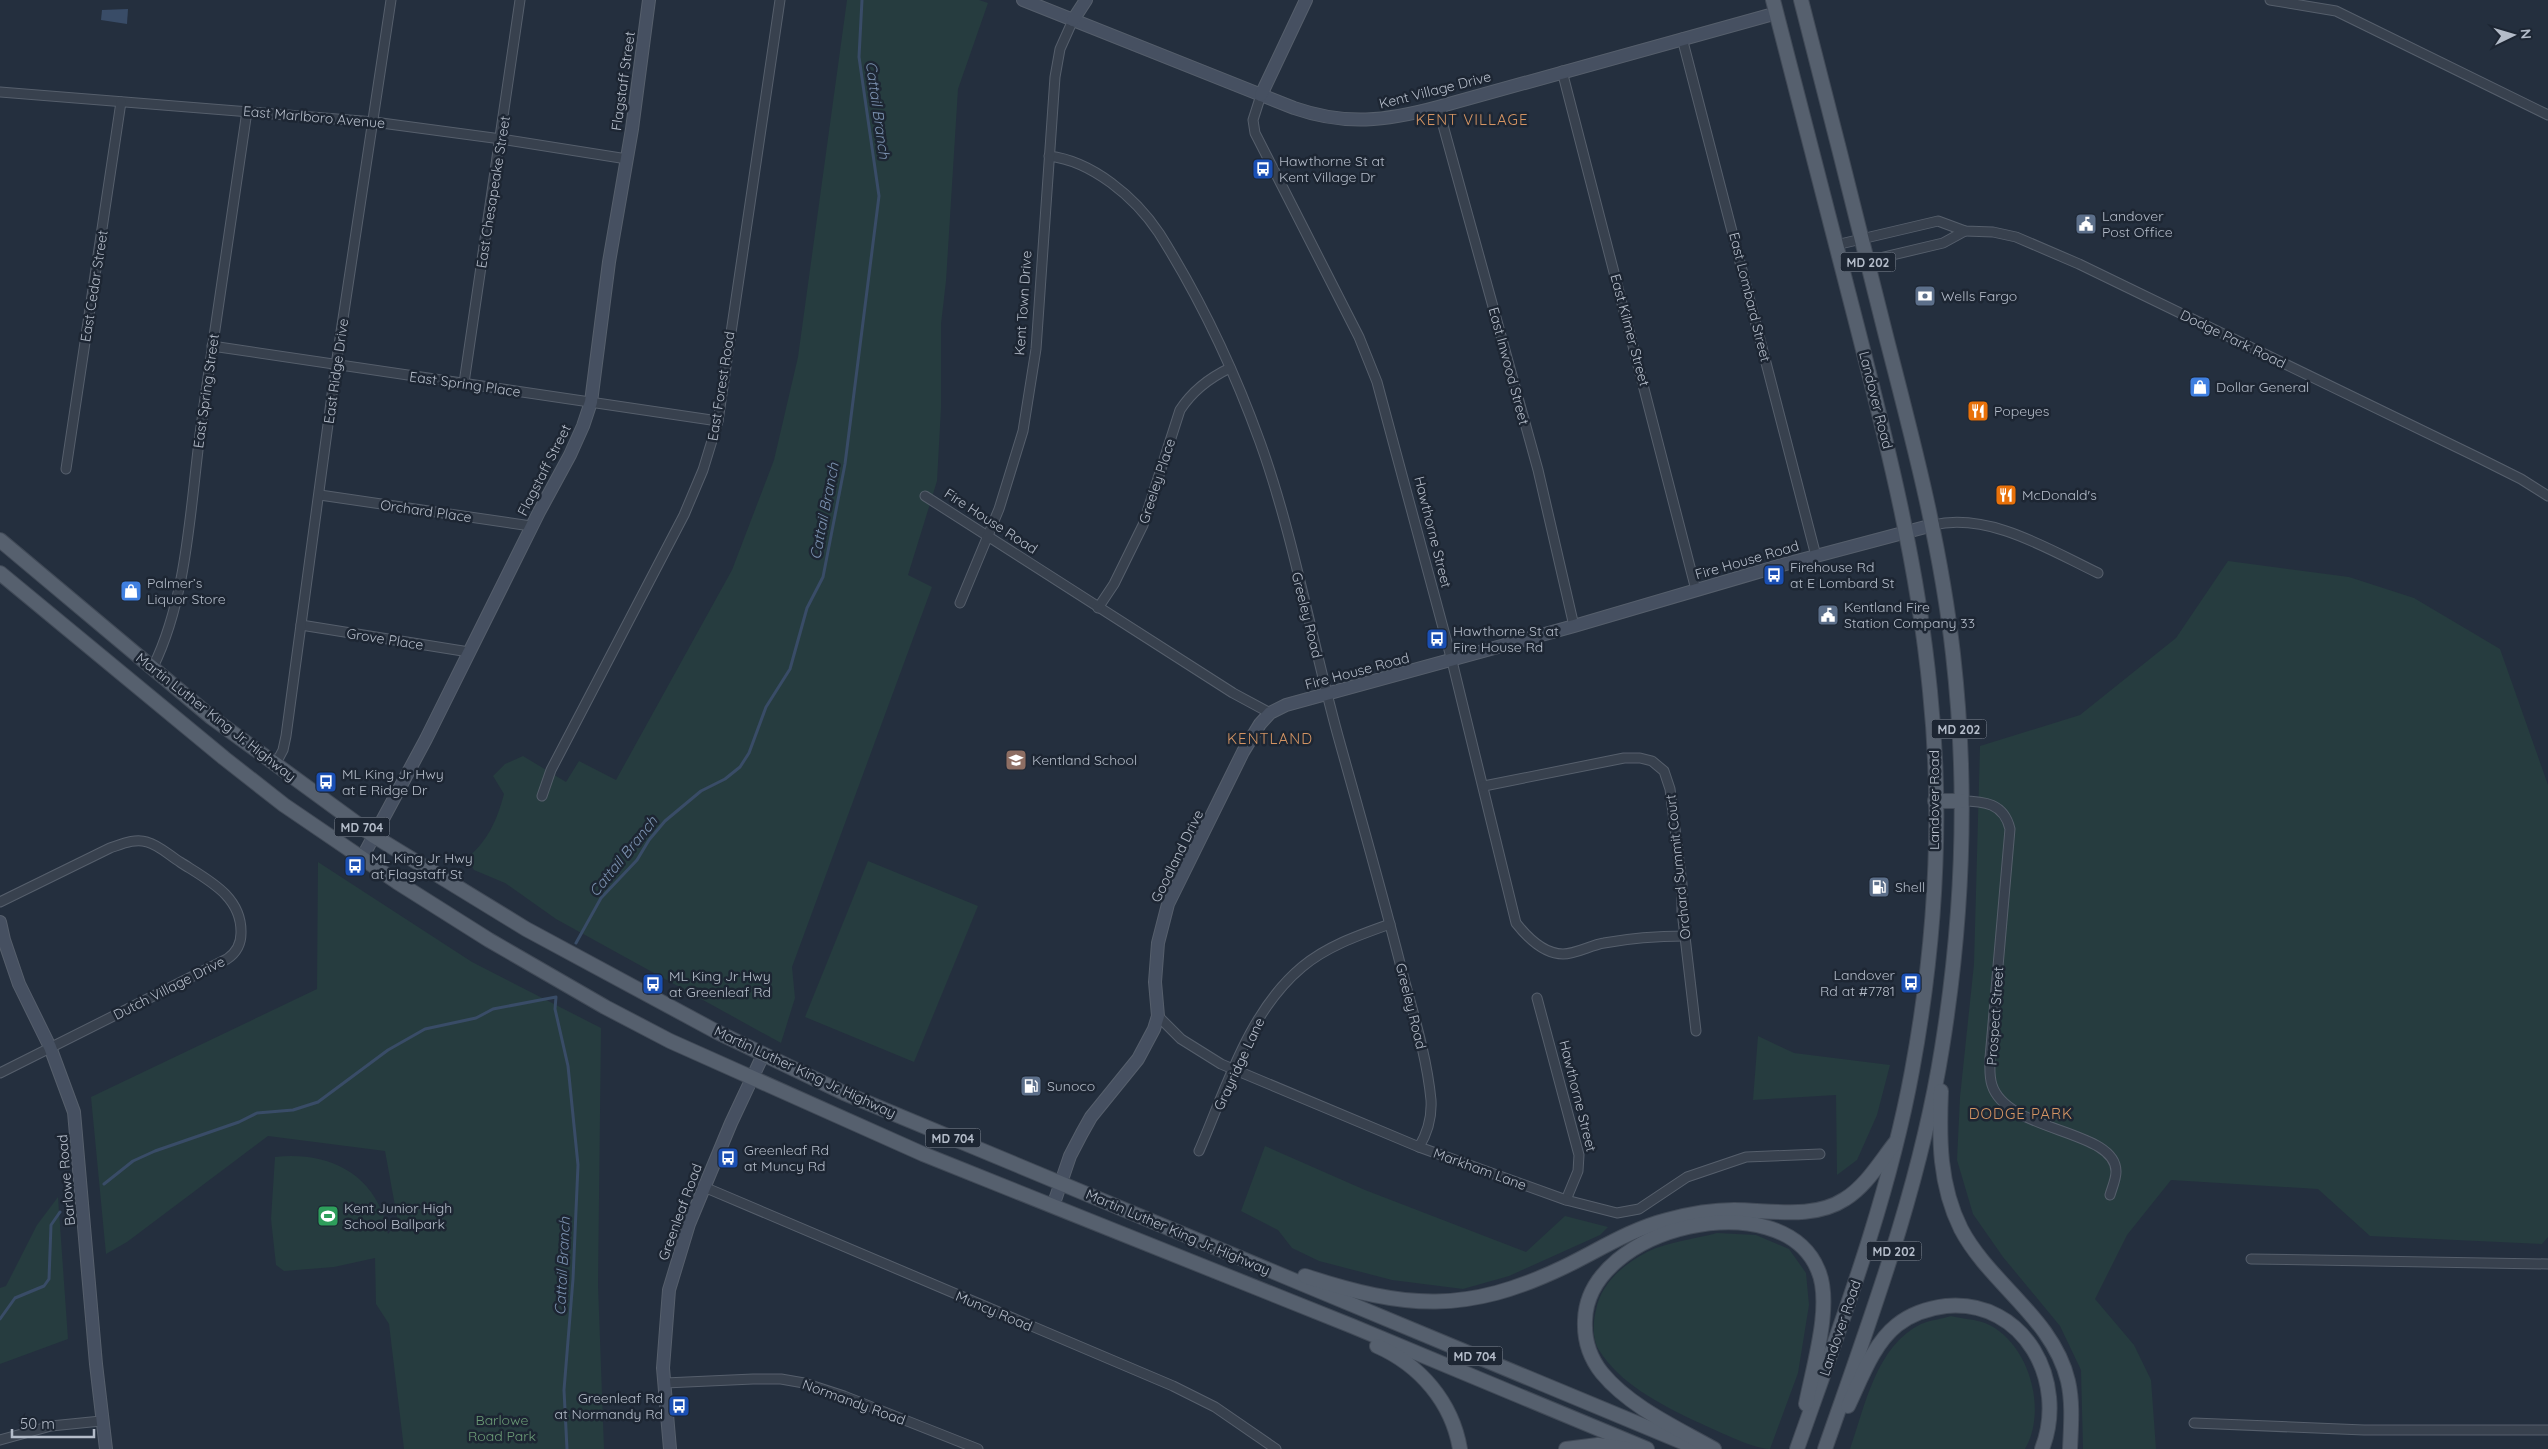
<svg xmlns="http://www.w3.org/2000/svg" width="2548" height="1449" font-family="Quicksand,sans-serif">
  <rect width="100%" height="100%" fill="#242f3e"/>
  <g fill="#263c3f">
    <path d="M847,0h132l9,3 -30,86 -12,192 -5,43v84l-4,73 -29,94 24,12 -140,380 3,31 -14,45 -225,-124 -51,-36 -31,-13 -7,-12c21,-17 30,-38 37,-64l-11,-18 12,-12 18,-8 43,26 13,-21 37,19 116,-210 42,-110 24,-103z"/>
    <polygon points="2228,561 2349,577 2414,598 2500,649 2548,785 2548,1237 2542,1244 2370,1236 2318,1189 2171,1180 2127,1235 2095,1299 2134,1345 2151,1380 2156,1449 2083,1449 2081,1370 2060,1326 2003,1257 1973,1214 1957,1160 1960,1097 1974,964 1980,746 2080,715 2176,638"/>
    <polygon points="868,861 978,906 914,1062 805,1017"/>
    <path d="M318,862l154,100 129,66 -3,257 6,164h-200l-15,-125 -13,-20 -1,-46 -41,9 -50,4 -8,-6 -5,-46 4,-62c45,-5 89,10 107,55 3,7 4,15 6,22l10,-12 -13,-71 -117,-15 -141,106 -21,12 -15,-157 226,-108z"/>
    <polygon points="1758,1036 1794,1053 1890,1065 1877,1115 1857,1160 1837,1175 1836,1095 1753,1100"/>
    <polygon points="1265,1146 1365,1190 1526,1252 1565,1216 1608,1227 1600,1235 1509,1276 1463,1289 1392,1280 1319,1261 1292,1248 1278,1230 1241,1211"/>
    <polygon points="58,1197 68,1339 0,1364 0,1288 6,1286 37,1225"/>
    <path d="M1717,1233l39,2 33,14 17,24 3,32 -11,68 -28,76c-18,0 -58,-21 -77,-29 -33,-16 -74,-37 -94,-70 -7,-11 -6,-28 -3,-40 5,-27 28,-46 51,-58 20,-10 48,-13 70,-19z"/>
    <path d="M1951,1316c11,3 24,3 34,7 44,18 63,87 40,126h-175c15,-43 26,-103 71,-125 9,-4 21,-5 30,-8z"/>
  </g>
  <polygon fill="#394c67" points="128,9 127,24 101,20 102,10"/>
  <g fill="none" stroke-linecap="round" stroke-linejoin="round">
    <g stroke="#394c67" stroke-width="3">
      <polyline points="576,943 601,898 637,860 649,840 665,821 701,791 725,779 740,767 749,753 766,707 790,669 807,608 823,577 845,464 879,196 859,57 862,0"/>
      <polyline points="104,1184 133,1161 155,1151 239,1122 257,1113 293,1110 318,1102 388,1050 425,1029 476,1018 493,1009 556,997 555,1009 568,1066 578,1165 573,1279 564,1390 567,1449"/>
      <polyline points="0,1319 15,1298 44,1286 49,1279 51,1225 60,1212"/>
    </g>
    <g stroke="#565f6c" stroke-width="11">
      <g id="street">
        <polyline points="2270,0 2336,11 2548,115"/>
        <polyline points="1682,38 1816,556"/>
        <polyline points="1562,71 1696,590"/>
        <polyline points="0,92 374,122 501,139 627,159"/>
        <path d="M1261,95l-8,25 2,13 104,204 18,45 75,279 64,262c11,14 27,31 47,31 13,0 28,-9 41,-11 27,-5 54,-7 81,-7"/>
        <polyline points="1438,107 1538,470 1574,626"/>
        <path d="M1049,156c43,5 86,41 110,77 41,65 75,137 101,209 34,95 51,196 78,294 22,79 45,159 65,239 11,41 24,83 28,125 1,17 -3,32 -12,47"/>
        <polyline points="1836,245 1938,221 1965,231 1993,232 2016,237 2079,264 2479,458 2521,479 2548,496"/>
        <polyline points="1842,267 1943,243 1965,231"/>
        <polyline points="212,346 718,421"/>
        <polyline points="464,383 520,0"/>
        <polyline points="66,469 121,102"/>
        <polyline points="320,495 531,526"/>
        <polyline points="925,496 1233,693 1270,713"/>
        <path d="M1933,525c56,-13 115,24 165,48"/>
        <polyline points="960,603 999,509 1023,431 1036,349 1055,77 1060,49 1073,20"/>
        <path d="M1098,608l16,-24 29,-59 37,-115c13,-20 29,-32 50,-42"/>
        <polyline points="301,625 469,652"/>
        <path d="M153,667c34,-69 37,-157 47,-233 15,-108 31,-216 47,-323"/>
        <polyline points="275,765 283,750 286,736 336,365 391,0"/>
        <polyline points="1484,786 1624,758 1640,758 1652,761 1664,771 1670,789 1682,884 1682,911 1696,1031"/>
        <polyline points="542,796 551,770 684,515 703,470 718,421 780,0"/>
        <path d="M1961,801c23,0 43,2 49,28l-20,229c0,9 -1,18 2,27 15,48 125,44 124,87 0,7 -4,16 -6,23"/>
        <path d="M0,902l110,-54c12,-4 25,-10 37,-6 12,3 23,14 33,20 28,18 62,34 61,71 0,11 -5,20 -14,26l-227,114"/>
        <polyline points="1537,998 1579,1155 1578,1171 1566,1200"/>
        <polyline points="1158,1016 1181,1039 1221,1064 1419,1147 1566,1200 1617,1213 1639,1209 1687,1177 1746,1157 1820,1154"/>
        <path d="M1199,1151c27,-62 49,-139 103,-184 25,-21 57,-32 88,-43"/>
        <polyline points="704,1187 1173,1386 1215,1407 1276,1449"/>
        <polyline points="2251,1259 2548,1264"/>
        <polyline points="665,1383 753,1379 781,1379 804,1383 844,1396 978,1449"/>
        <polyline points="2194,1423 2364,1430 2548,1430"/>
        <polyline points="0,1440 51,1426 101,1421"/>
      </g>
    </g>
    <g stroke="#565f6c" stroke-width="14">
      <g id="secondary">
        <path d="M1023,0l271,108c52,18 92,13 144,-1l339,-94"/>
        <polyline points="1073,20 1086,0"/>
        <polyline points="1261,95 1306,0"/>
        <polyline points="362,858 426,739 539,512 570,455 583,426 591,402 609,262 632,129 649,0"/>
        <polyline points="0,922 4,940 19,984 50,1047 74,1112 96,1364 106,1449"/>
        <polyline points="1053,1206 1070,1156 1082,1133 1091,1117 1138,1059 1154,1029 1158,1016 1155,982 1158,943 1168,904 1243,752 1260,724 1270,713 1286,705 1574,626 1782,565 1933,525"/>
        <polyline points="670,1449 663,1368 669,1290 689,1224 731,1123 763,1055"/>
      </g>
    </g>
    <g stroke="#414a57" stroke-width="16">
      <g id="primary">
        <path d="M1773,0c28,109 56,217 84,326 31,121 61,240 73,365 13,126 5,256 -18,380 -24,130 -71,253 -115,378"/>
        <path d="M1801,0c29,113 58,227 86,340 27,104 54,207 66,314 15,131 10,264 -11,394 -22,139 -71,269 -117,401"/>
        <polyline points="0,540 211,717 374,836 526,929 717,1032 844,1093 1699,1449"/>
        <polyline points="0,573 224,758 284,805 397,882 489,940 605,1007 670,1041 923,1154 1352,1326 1647,1449"/>
        <polyline points="1935,801 1961,801"/>
        <path d="M1941,1091c-2,48 -2,94 20,138 29,55 92,89 107,152 5,22 3,45 2,68"/>
        <path d="M1305,1276c101,33 161,38 259,-9 33,-16 67,-38 103,-47 22,-6 44,-10 67,-10 36,0 79,10 111,-11 21,-13 35,-37 50,-56"/>
        <path d="M1377,1346c43,19 75,56 83,103"/>
        <path d="M1848,1406c13,-27 25,-62 49,-81 14,-11 32,-17 49,-19 79,-7 122,76 96,143"/>
        <polyline points="1566,1449 1598,1445 1626,1449"/>
        <path d="M1714,1449c-37,-21 -84,-42 -112,-76 -12,-15 -18,-33 -17,-53 3,-94 197,-138 233,-50 15,34 -5,97 -12,134"/>
      </g>
    </g>
    <use href="#street" stroke="#38414e" stroke-width="9"/>
    <use href="#secondary" stroke="#465061" stroke-width="12"/>
    <use href="#primary" stroke="#56606e" stroke-width="14"/>
  </g>
  <defs>
    <g id="bus-square" transform="scale(1.125)"><rect x="-9" y="-9" width="18" height="18" rx="4" fill="#1a4fb4" stroke="#1d2633"/><path d="M-5-6H5V4H4V6H2V4H-2V6H-4V4H-5ZM-3.5-4V0h7V-4ZM-3.5 1.2v1.5H-2V1.2ZM2 1.2v1.5H3.5V1.2Z" fill="#fff"/></g>
    <g id="civic-square" transform="scale(1.125)"><rect x="-9" y="-9" width="18" height="18" rx="4" fill="#5c6f8a" stroke="#1d2633"/><path d="M-.6-6.5H3V-4.5H.6V-3L4-1V1h2V6H-6V1h2V-1L-.6-3ZM-1.2 2.5V6h2.4V2.5Z" fill="#fff"/></g>
    <g id="bank-square" transform="scale(1.125)"><rect x="-9" y="-9" width="18" height="18" rx="4" fill="#5c6f8a" stroke="#1d2633"/><path d="M-6-4H6V4H-6ZM0-2.3a2.3 2.3 0 1 0 0 4.6a2.3 2.3 0 1 0 0-4.6Z" fill="#fff"/></g>
    <g id="shop-square" transform="scale(1.125)"><rect x="-9" y="-9" width="18" height="18" rx="4" fill="#3f7fe0" stroke="#1d2633"/><path d="M-5-2.5h2.3a2.7 3.5 0 0 1 5.4 0H5L5.5 6h-11ZM-1.5-2.5h3a1.5 2.3 0 0 0-3 0Z" fill="#fff"/></g>
    <g id="restaurant-square" transform="scale(1.125)"><rect x="-9" y="-9" width="18" height="18" rx="4" fill="#e8710a" stroke="#1d2633"/><path d="M-5-6h1v4h1v-4h1v4h1v-4h1v5L-1.5 .5V6h-2V.5L-5-1ZM5-6V6H3V1.5H1.5Q1.5-4 5-6Z" fill="#fff"/></g>
    <g id="school-square" transform="scale(1.125)"><rect x="-9" y="-9" width="18" height="18" rx="4" fill="#8d6e63" stroke="#1d2633"/><path d="M0-5L7-2L0 1L-7-2ZM-4 1L0 2.5L4 1V4Q0 6-4 4Z" fill="#fff"/></g>
    <g id="fuel-square" transform="scale(1.125)"><rect x="-9" y="-9" width="18" height="18" rx="4" fill="#5c6f8a" stroke="#1d2633"/><path d="M-5.5-6h7V0h2V4h1.3V-2.5L3-4.5l.8-.8L6-3V5H2.5V1h-1V6h-7ZM-4.2-4.7v3.2H.2V-4.7Z" fill="#fff"/></g>
    <g id="stadium-square" transform="scale(1.125)"><rect x="-9" y="-9" width="18" height="18" rx="4" fill="#2e9e5b" stroke="#1d2633"/><path d="M0-5a6.5 5 0 1 0 0 10a6.5 5 0 1 0 0-10ZM-3.5-1.8h7v3.6h-7Z" fill="#fff"/></g>
  </defs>
  <g fill-rule="evenodd">
    <use href="#bus-square" x="1263" y="169"/>
    <use href="#civic-square" x="2086" y="224"/>
    <use href="#bank-square" x="1925" y="296"/>
    <use href="#shop-square" x="2200" y="387"/>
    <use href="#restaurant-square" x="1978" y="411"/>
    <use href="#restaurant-square" x="2006" y="495"/>
    <use href="#bus-square" x="1774" y="575"/>
    <use href="#shop-square" x="131" y="591"/>
    <use href="#civic-square" x="1828" y="615"/>
    <use href="#bus-square" x="1437" y="639"/>
    <use href="#school-square" x="1016" y="760"/>
    <use href="#bus-square" x="326" y="782"/>
    <use href="#bus-square" x="355" y="866"/>
    <use href="#fuel-square" x="1879" y="887"/>
    <use href="#bus-square" x="1911" y="983"/>
    <use href="#bus-square" x="653" y="984"/>
    <use href="#fuel-square" x="1031" y="1086"/>
    <use href="#bus-square" x="728" y="1158"/>
    <use href="#stadium-square" x="328" y="1216"/>
    <use href="#bus-square" x="679" y="1406"/>
  </g>
  <g text-anchor="middle" dominant-baseline="central" stroke-width="5" stroke-linejoin="round" paint-order="stroke">
    <g fill="#1d2633" stroke="#878f9c" stroke-width="1">
      <rect x="1840.5" y="252.5" width="55" height="19" rx="4"/>
      <rect x="1931.5" y="719.5" width="55" height="19" rx="4"/>
      <rect x="334.5" y="817.5" width="55" height="19" rx="4"/>
      <rect x="925.5" y="1128.5" width="55" height="19" rx="4"/>
      <rect x="1866.5" y="1241.5" width="55" height="19" rx="4"/>
      <rect x="1447.5" y="1346.5" width="55" height="19" rx="4"/>
    </g>
    <g font-size="12" font-weight="bold" fill="#b4bcc9">
      <text x="1868" y="262">MD 202</text>
      <text x="1959" y="729">MD 202</text>
      <text x="362" y="827">MD 704</text>
      <text x="953" y="1138">MD 704</text>
      <text x="1894" y="1251">MD 202</text>
      <text x="1475" y="1356">MD 704</text>
    </g>
    <g font-size="14" fill="#b4bcc9" stroke="#1d2633">
      <text transform="translate(623 81) rotate(-82)">Flagstaff Street</text>
      <text transform="translate(1435 90) rotate(-14)">Kent Village Drive</text>
      <text transform="translate(314 117) rotate(5)">East Marlboro Avenue</text>
      <text transform="translate(493 192) rotate(-81)">East Chesapeake Street</text>
      <text transform="translate(94 286) rotate(-81)">East Cedar Street</text>
      <text transform="translate(1750 297) rotate(76)">East Lombard Street</text>
      <text transform="translate(1023 303) rotate(-86)">Kent Town Drive</text>
      <text transform="translate(1630 330) rotate(75)">East Kilmer Street</text>
      <text transform="translate(2233 339) rotate(26)">Dodge Park Road</text>
      <text transform="translate(1509 366) rotate(75)">East Inwood Street</text>
      <text transform="translate(336 371) rotate(-82)">East Ridge Drive</text>
      <text transform="translate(465 384) rotate(8)">East Spring Place</text>
      <text transform="translate(721 386) rotate(-81)">East Forest Road</text>
      <text transform="translate(206 391) rotate(-82)">East Spring Street</text>
      <text transform="translate(1876 400) rotate(76)">Landover Road</text>
      <text transform="translate(544 470) rotate(-63)">Flagstaff Street</text>
      <text transform="translate(1157 481) rotate(-72)">Greeley Place</text>
      <text transform="translate(426 511) rotate(8)">Orchard Place</text>
      <text transform="translate(991 521) rotate(33)">Fire House Road</text>
      <text transform="translate(1433 532) rotate(76)">Hawthorne Street</text>
      <text transform="translate(1747 560) rotate(-16)">Fire House Road</text>
      <text transform="translate(1307 615) rotate(76)">Greeley Road</text>
      <text transform="translate(385 639) rotate(9)">Grove Place</text>
      <text transform="translate(1357 671) rotate(-15)">Fire House Road</text>
      <text transform="translate(216 717) rotate(38)">Martin Luther King Jr. Highway</text>
      <text transform="translate(1934 800) rotate(-90)">Landover Road</text>
      <text transform="translate(1177 856) rotate(-64)">Goodland Drive</text>
      <text transform="translate(1678 867) rotate(-96)">Orchard Summit Court</text>
      <text transform="translate(169 988) rotate(-27)">Dutch Village Drive</text>
      <text transform="translate(1411 1006) rotate(76)">Greeley Road</text>
      <text transform="translate(1995 1016) rotate(-86)">Prospect Street</text>
      <text transform="translate(1239 1064) rotate(-65)">Grayridge Lane</text>
      <text transform="translate(805 1072) rotate(25)">Martin Luther King Jr. Highway</text>
      <text transform="translate(1578 1096) rotate(76)">Hawthorne Street</text>
      <text transform="translate(1480 1169) rotate(20)">Markham Lane</text>
      <text transform="translate(66 1180) rotate(-95)">Barlowe Road</text>
      <text transform="translate(680 1212) rotate(-70)">Greenleaf Road</text>
      <text transform="translate(1178 1232) rotate(23)">Martin Luther King Jr. Highway</text>
      <text transform="translate(994 1311) rotate(23)">Muncy Road</text>
      <text transform="translate(1840 1328) rotate(-71)">Landover Road</text>
      <text transform="translate(854 1402) rotate(20)">Normandy Road</text>
    </g>
    <g font-size="14" fill="#b4bcc9" stroke="#1d2633" text-anchor="start">
      <text x="1279" y="161">Hawthorne St at<tspan x="1279" dy="16">Kent Village Dr</tspan></text>
      <text x="2102" y="216">Landover<tspan x="2102" dy="16">Post Office</tspan></text>
      <text x="1941" y="296">Wells Fargo</text>
      <text x="2216" y="387">Dollar General</text>
      <text x="1994" y="411">Popeyes</text>
      <text x="2022" y="495">McDonald's</text>
      <text x="1790" y="567">Firehouse Rd<tspan x="1790" dy="16">at E Lombard St</tspan></text>
      <text x="147" y="583">Palmer’s<tspan x="147" dy="16">Liquor Store</tspan></text>
      <text x="1844" y="607">Kentland Fire<tspan x="1844" dy="16">Station Company 33</tspan></text>
      <text x="1453" y="631">Hawthorne St at<tspan x="1453" dy="16">Fire House Rd</tspan></text>
      <text x="1032" y="760">Kentland School</text>
      <text x="342" y="774">ML King Jr Hwy<tspan x="342" dy="16">at E Ridge Dr</tspan></text>
      <text x="371" y="858">ML King Jr Hwy<tspan x="371" dy="16">at Flagstaff St</tspan></text>
      <text x="1895" y="887">Shell</text>
      <text x="1895" y="975" text-anchor="end">Landover<tspan x="1895" dy="16">Rd at #7781</tspan></text>
      <text x="669" y="976">ML King Jr Hwy<tspan x="669" dy="16">at Greenleaf Rd</tspan></text>
      <text x="1047" y="1086">Sunoco</text>
      <text x="744" y="1150">Greenleaf Rd<tspan x="744" dy="16">at Muncy Rd</tspan></text>
      <text x="344" y="1208">Kent Junior High<tspan x="344" dy="16">School Ballpark</tspan></text>
      <text x="663" y="1398" text-anchor="end">Greenleaf Rd<tspan x="663" dy="16">at Normandy Rd</tspan></text>
    </g>
    <g font-size="14" fill="#6b9a76" stroke="#1d2633">
      <text x="502" y="1420">Barlowe<tspan x="502" dy="16">Road Park</tspan></text>
    </g>
    <g font-size="15" font-style="italic" fill="#7c92b1" stroke="#1d2633">
      <text transform="translate(878 110) rotate(82)">Cattail Branch</text>
      <text transform="translate(824 511) rotate(-79)">Cattail Branch</text>
      <text transform="translate(623 856) rotate(-51)">Cattail Branch</text>
      <text transform="translate(562 1266) rotate(-87)">Cattail Branch</text>
    </g>
    <g font-size="15" letter-spacing="1" fill="#d59563" stroke="#1d2633">
      <text x="1472" y="119">KENT VILLAGE</text>
      <text x="1270" y="738">KENTLAND</text>
      <text x="2021" y="1113">DODGE PARK</text>
    </g>
  </g>
  <g transform="translate(2513 35) rotate(85)" stroke="#1d2633" stroke-width="4" paint-order="stroke">
  <path d="M0-4L9 19L0 12L-9 19Z" fill="#b4bcc9"/>
  <text y="-8" font-size="14" font-weight="bold" text-anchor="middle" fill="#b4bcc9">N</text>
  </g>
  <path d="M12 1429v8h82v-8" fill="none" stroke="#b4bcc9" stroke-width="2.5"/>
  <text x="20" y="1429" font-size="15" fill="#b4bcc9" stroke="#1d2633" stroke-width="4" paint-order="stroke">50 m</text>
</svg>
